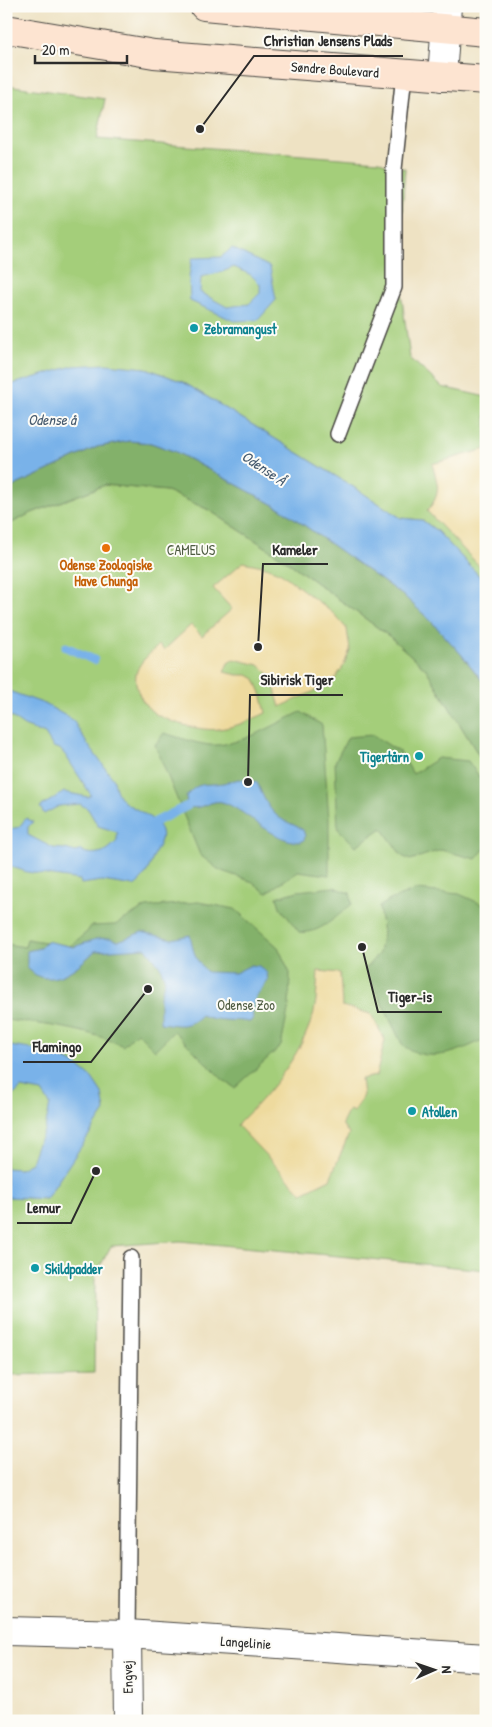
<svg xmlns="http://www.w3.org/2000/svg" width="492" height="1727" font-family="'Patrick Hand',sans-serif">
  <rect width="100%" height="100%" fill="#fdfcf7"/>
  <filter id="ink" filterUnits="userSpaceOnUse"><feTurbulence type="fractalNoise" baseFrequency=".02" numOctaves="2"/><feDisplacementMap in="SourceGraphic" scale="10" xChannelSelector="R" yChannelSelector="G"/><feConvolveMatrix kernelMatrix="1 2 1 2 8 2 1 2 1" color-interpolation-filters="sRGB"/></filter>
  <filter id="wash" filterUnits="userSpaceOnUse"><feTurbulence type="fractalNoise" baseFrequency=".0096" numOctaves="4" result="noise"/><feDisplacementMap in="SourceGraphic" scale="20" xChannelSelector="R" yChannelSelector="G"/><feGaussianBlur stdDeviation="1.12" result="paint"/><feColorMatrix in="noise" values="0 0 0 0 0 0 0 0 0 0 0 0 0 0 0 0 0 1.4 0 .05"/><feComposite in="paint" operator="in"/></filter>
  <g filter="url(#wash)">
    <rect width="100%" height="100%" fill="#eee2c3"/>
    <g fill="#a4ce7a" stroke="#687c52">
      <polygon points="6,85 105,99 97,139 379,161 394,169 405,168 398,270 410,358 442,387 486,397 486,583 437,531 422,520 401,518 355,488 183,382 146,368 12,384 6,386"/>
      <polygon points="105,485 167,491 209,510 284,559 389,636 426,669 486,767 486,1270 180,1241 111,1246 95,1276 94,1373 6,1375 6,526 29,514"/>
    </g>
    <g fill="#83b16a" stroke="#576e4a">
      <polygon points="129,441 151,443 176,452 280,508 405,597 431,621 461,654 486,686 486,767 426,669 389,636 284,559 209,510 167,491 105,485 29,514 6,526 6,490 97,447"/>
      <path d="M301,712l21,13 7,94v56l-31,-4 -32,22 -13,-11 -34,-12 -19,-15 -45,-110 9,-12c14,4 30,10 45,12 30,2 66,-21 92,-33z"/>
      <polygon points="373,735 401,753 413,774 438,758 468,761 486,786 486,847 476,859 441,850 410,860 402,856 382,828 356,846 338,829 335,762 348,737"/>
      <path d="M334,887l16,6 2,11c-15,12 -33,31 -53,28l-19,-25 -3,-10 21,-6z"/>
      <path d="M416,890l43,4 27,12v83l-3,2 3,14v33c-19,10 -42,21 -65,16 -6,-1 -12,-5 -18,-8l-38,-77 14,-16 4,-20 -4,-26 11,-7z"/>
      <path d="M198,902l37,7 43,38 12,26 -1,33 -8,40 -46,42 -13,-9 -48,-48 -19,19 -18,-18 -14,14c-38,-18 -76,-21 -117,-26v-76l19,3 2,-8 43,7 17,-14 4,-6 24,-1 31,-18z"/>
    </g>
    <g fill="#eeda9e" stroke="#8c8264">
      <path d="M486,449v124l-59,-62c15,-18 11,-26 5,-47z"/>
      <path d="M243,562l20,4 18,7 53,41 13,15 3,21 -7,17 -11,16 -52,24 -9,-31 -12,-11 -25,-6 -6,4 -4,9 14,3h10l7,4 6,14 5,20c-15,7 -30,14 -47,16 -16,3 -53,-7 -66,-17 -11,-8 -21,-28 -16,-41 3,-10 15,-19 22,-26l5,5 27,-25 11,11 30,-27 -19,-21z"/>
      <path d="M318,971l22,2 2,33 29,8 14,26 -9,36 -15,3 2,16 -9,17 -5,-2 -7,14 7,10 -19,45 -28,14 -65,-68c32,-32 64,-68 77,-113 3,-13 3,-28 4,-41z"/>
    </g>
    <g fill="#79b2e9" stroke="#526e8a" fill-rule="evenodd">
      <path d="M232,248l38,19 6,33 -18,20 -24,1 -44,-20 -1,-24 3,-19 29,-1zM234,267l17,8 9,9v9l-11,11 -22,3 -27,-15 1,-15 21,-5z"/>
      <polygon points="106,364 146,368 183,382 355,488 401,518 422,520 437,531 486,583 486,685 461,654 431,621 405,597 280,508 176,452 151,443 129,441 97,447 6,490 6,386 73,366"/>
      <path d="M6,690l39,14 28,16 13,22 28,38c1,7 3,15 9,21 11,9 44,19 38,39 -2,6 -6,12 -8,18 -5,12 -8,21 -19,28l-32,-5 -21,3 -1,-4 -53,-8 -21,-7v-35l13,-3 7,-9 7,4 -5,5v8l25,13 12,1 11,3 5,-2c5,5 17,4 24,1 4,-2 9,-7 12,-10v-9l-19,-6 -10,-17 -8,-5 -21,2 -15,8 -4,-7 24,-15 24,5 3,-2 -25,-39 -6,-7 -7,-2 -8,-13 -21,-8 -14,-10 -4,-1z"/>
      <path d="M239,779l18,3c6,15 13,32 28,39 6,3 12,5 18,9l2,6 -1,4 -3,2c-28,0 -51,-29 -76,-39 -14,-6 -25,10 -38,3l-1,-9c12,-17 19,-11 37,-14 5,-1 11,-3 16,-4z"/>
      <path d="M142,932l30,7 18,-4c3,15 5,26 17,37l28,1 16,-8 8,1 8,7 1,8c-9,12 -18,21 -15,37l-3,4c-16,-3 -34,0 -49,-7 -14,14 -22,10 -41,8v-27l5,-16 -5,-14 -14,-18 -51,3c-14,13 -34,32 -55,26 -4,-1 -9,-6 -13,-9v-17l13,-3 6,-7 28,6 22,-8 14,-1 8,3z"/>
      <polygon points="10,1046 45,1051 74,1063 92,1078 102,1093 105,1111 46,1199 6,1197 6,1168 20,1169 31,1163 36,1148 45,1129 50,1104 42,1092 21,1088 6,1102 6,1047"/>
    </g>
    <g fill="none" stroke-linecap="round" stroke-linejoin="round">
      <g stroke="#79b2e9" stroke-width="9">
        <polyline points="66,647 94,660"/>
        <polyline points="155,822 187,806"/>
      </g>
    </g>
  </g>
  <g filter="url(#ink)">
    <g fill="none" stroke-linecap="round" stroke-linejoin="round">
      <g stroke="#484642" stroke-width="18">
        <g id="service">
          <polyline points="338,434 394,287 394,169 404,74"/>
          <polyline points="127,1634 131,1258"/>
        </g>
      </g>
      <g stroke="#484642" stroke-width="30">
        <g id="minor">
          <polyline points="442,77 447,6"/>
          <polyline points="6,1631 127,1634 486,1658"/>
          <polyline points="127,1634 128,1721"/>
        </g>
      </g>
      <g stroke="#484642" stroke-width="30">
        <g id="secondary">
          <polyline points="204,6 486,32"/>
          <polyline points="6,29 154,54 486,80"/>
        </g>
      </g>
      <use href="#service" stroke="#fff" stroke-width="15"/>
      <use href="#minor" stroke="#fff" stroke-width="28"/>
      <use href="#secondary" stroke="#fde4d1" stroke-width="28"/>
    </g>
  </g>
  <g fill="#0f9aa8" stroke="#fdfcf7" stroke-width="2">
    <circle cx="194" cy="328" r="5"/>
    <circle cx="419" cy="756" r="5"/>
    <circle cx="412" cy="1111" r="5"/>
    <circle cx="35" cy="1268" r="5"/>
  </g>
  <circle fill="#e8710a" stroke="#fdfcf7" stroke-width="2" cx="106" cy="548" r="5"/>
  <g text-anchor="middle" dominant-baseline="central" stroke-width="4" stroke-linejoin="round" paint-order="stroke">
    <g font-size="14" fill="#2b2b2b" stroke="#fdfcf7">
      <text transform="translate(335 69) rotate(4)">Søndre Boulevard</text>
      <text transform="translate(246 1642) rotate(4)">Langelinie</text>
      <text transform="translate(127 1677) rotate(-91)">Engvej</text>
    </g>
    <g font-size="14" font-weight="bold" fill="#0d838f" stroke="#fdfcf7" text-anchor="start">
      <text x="204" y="328">Zebramangust</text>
      <text x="409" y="756" text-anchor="end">Tigertårn</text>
      <text x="422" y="1111">Atollen</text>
      <text x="45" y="1268">Skildpadder</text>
    </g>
    <g font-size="14" fill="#4f5c43" stroke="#fdfcf7">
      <text x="191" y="549">CAMELUS</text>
      <text x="246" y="1004">Odense Zoo</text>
    </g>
    <g font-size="14" font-weight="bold" fill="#c56008" stroke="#fdfcf7">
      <text x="106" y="564">Odense Zoologiske<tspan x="106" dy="16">Have Chunga</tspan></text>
    </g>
    <g font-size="15" font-style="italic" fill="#465a6e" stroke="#fdfcf7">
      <text x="52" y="419">Odense å</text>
      <text transform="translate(264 468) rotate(34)">Odense Å</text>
    </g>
  </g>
  <path fill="none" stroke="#2b2b2b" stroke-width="2" d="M200 129L254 56H403M258 647L263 564H328M248 782L250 695H343M362 947L378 1012H442M148 989L91 1062H23M96 1171L71 1223H17"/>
  <g fill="#2b2b2b" stroke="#fdfcf7" stroke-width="2">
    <circle cx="200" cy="129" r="5"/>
    <circle cx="258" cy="647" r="5"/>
    <circle cx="248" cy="782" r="5"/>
    <circle cx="362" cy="947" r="5"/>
    <circle cx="148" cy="989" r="5"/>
    <circle cx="96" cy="1171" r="5"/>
  </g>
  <g font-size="15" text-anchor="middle" font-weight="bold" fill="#2b2b2b" stroke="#fdfcf7" stroke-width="4" stroke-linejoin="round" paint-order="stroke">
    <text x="328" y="46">Christian Jensens Plads</text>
    <text x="295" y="555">Kameler</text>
    <text x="297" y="685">Sibirisk Tiger</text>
    <text x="410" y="1002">Tiger-is</text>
    <text x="57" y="1052">Flamingo</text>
    <text x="44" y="1213">Lemur</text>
  </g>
  <rect width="492" height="1727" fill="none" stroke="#fdfcf7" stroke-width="25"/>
  <g transform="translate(434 1670) rotate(88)" stroke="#fdfcf7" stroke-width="4" paint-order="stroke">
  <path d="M0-4L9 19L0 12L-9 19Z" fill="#2b2b2b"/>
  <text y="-8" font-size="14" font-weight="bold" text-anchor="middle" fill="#2b2b2b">N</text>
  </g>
  <path d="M35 55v8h92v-8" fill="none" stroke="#2b2b2b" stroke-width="2.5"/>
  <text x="42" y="55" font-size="15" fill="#2b2b2b" stroke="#fdfcf7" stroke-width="4" paint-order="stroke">20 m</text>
</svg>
